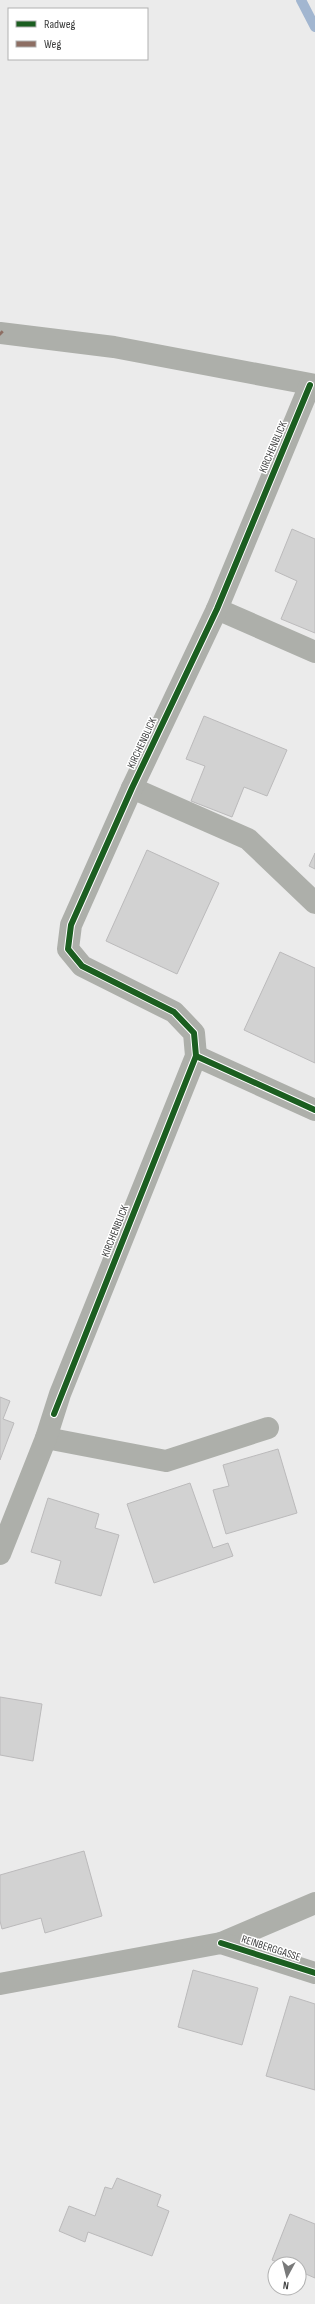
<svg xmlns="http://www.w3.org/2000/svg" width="315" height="2304" font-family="'Sofia Sans Condensed',sans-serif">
  <rect width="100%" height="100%" fill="#ebebeb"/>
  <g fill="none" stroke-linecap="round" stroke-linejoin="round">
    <polyline stroke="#a2b6d0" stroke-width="10" points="301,0 315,27"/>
  </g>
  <g fill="#d2d2d2" stroke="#bbbabb">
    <polygon points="292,529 315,539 315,633 281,619 297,581 275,571"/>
    <polygon points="204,716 287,750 267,796 244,787 232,817 191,801 205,766 186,759"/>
    <polygon points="147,850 219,883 177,974 106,941"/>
    <polygon points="315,853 315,869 309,866"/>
    <polygon points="280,952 315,968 315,1063 244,1030"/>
    <polygon points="0,1397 10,1401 3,1419 14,1423 0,1460"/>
    <polygon points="278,1449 297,1513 226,1534 213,1490 229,1486 223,1465"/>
    <polygon points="190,1483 213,1548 228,1543 233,1556 154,1583 127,1504"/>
    <polygon points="48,1498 99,1514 95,1528 119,1535 101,1596 55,1583 61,1561 31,1552"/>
    <polygon points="0,1697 42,1704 33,1761 0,1755"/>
    <polygon points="84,1851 102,1916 45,1933 41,1918 2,1929 0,1921 0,1875"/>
    <polygon points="193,1970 258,1988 242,2045 178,2027"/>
    <polygon points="290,1996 315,2004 315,2090 266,2076"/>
    <polygon points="117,2178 161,2195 157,2206 169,2211 152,2256 88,2232 85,2242 59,2231 69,2206 95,2216 105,2187 112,2189"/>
    <polygon points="290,2214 315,2224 315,2278 299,2271 299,2264 281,2264 272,2260"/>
  </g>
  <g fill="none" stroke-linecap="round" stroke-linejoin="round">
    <g stroke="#adafaa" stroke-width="22">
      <polyline points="0,333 114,347 315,385"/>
      <polyline points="217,609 315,652"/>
      <polyline points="132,788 248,839 315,903"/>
      <polyline points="196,1056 315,1110"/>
      <polyline points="46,1438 166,1461 268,1428"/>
      <polyline points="0,1554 46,1438 60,1394 196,1056 194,1033 174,1012 82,966 68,949 71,925 132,788 217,609 310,385"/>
      <polyline points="221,1943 315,1903"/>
      <polyline points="0,1984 221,1943 315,1973"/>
    </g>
    <polyline stroke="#8d6e63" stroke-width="5" stroke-dasharray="10 5" stroke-linecap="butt" points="0,332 2,334"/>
    <g stroke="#fff" stroke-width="8">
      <g id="cycleway">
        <polyline points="196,1056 315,1110"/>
        <polyline points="54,1414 196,1056 194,1033 174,1012 82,966 68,949 71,925 132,788 217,609 310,385"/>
        <polyline points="221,1943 315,1973"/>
      </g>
    </g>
    <use href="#cycleway" stroke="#1b5e20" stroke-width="6"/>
  </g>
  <g text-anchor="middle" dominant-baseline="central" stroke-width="3" stroke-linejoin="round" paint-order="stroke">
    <g font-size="11" fill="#3c3d3d" stroke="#fff">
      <text transform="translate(273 447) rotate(-67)">KIRCHENBLICK</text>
      <text transform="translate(142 743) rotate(-65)">KIRCHENBLICK</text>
      <text transform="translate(115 1231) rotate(-68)">KIRCHENBLICK</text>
      <text transform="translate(271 1948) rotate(18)">REINBERGGASSE</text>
    </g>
  </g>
  <rect x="8" y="8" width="140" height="52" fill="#ffffff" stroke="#b1b1b1"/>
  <rect x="16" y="21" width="20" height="6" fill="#1b5e20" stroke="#b1b1b1"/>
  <text x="44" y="28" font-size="12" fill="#3c3d3d">Radweg</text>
  <rect x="16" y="41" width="20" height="6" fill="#8d6e63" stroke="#b1b1b1"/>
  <text x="44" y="48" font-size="12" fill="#3c3d3d">Weg</text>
  <g transform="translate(287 2276) rotate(187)"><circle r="19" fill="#ffffff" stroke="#b1b1b1"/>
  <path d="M0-3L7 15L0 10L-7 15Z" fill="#797a7a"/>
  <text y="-6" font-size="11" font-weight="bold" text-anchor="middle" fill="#3c3d3d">N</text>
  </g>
</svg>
